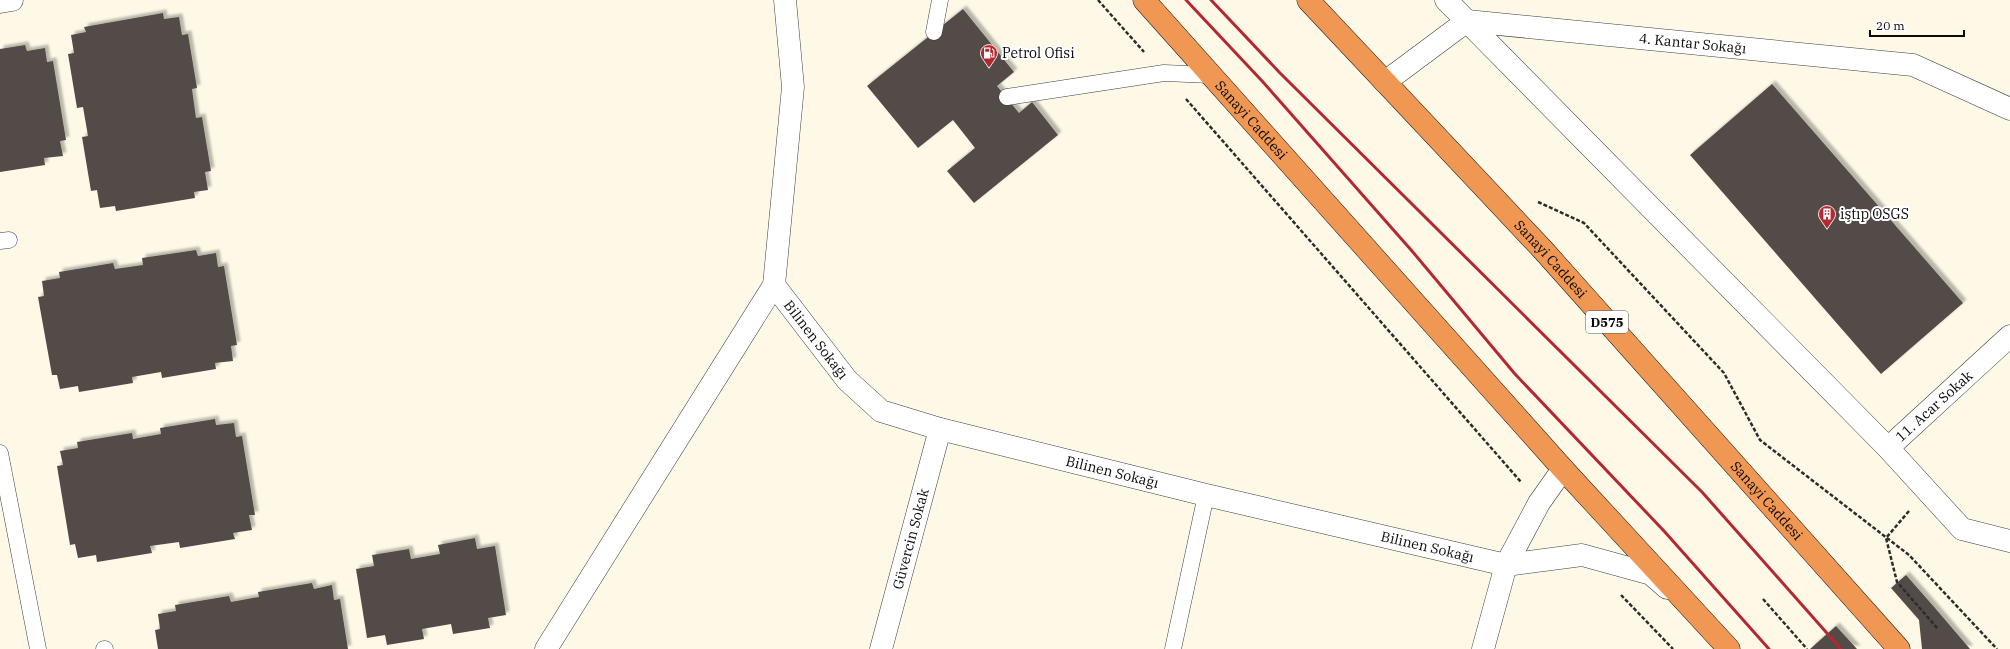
<svg xmlns="http://www.w3.org/2000/svg" width="2010" height="649" font-family="'IBM Plex Serif',serif">
  <defs>
    <filter id="shadow"><feDropShadow dx="3.5" dy="-3.5" stdDeviation="1" flood-color="#0004"/></filter>
  </defs>
  <rect width="100%" height="100%" fill="#fef9e7"/>
  <g fill="#524b47" filter="url(#shadow)">
    <polygon points="963,9 1014,72 997,86 1019,113 1032,102 1058,135 974,203 947,171 975,148 953,120 918,148 867,86"/>
    <polygon points="163,13 164,19 179,17 182,35 188,34 197,88 192,89 196,118 202,117 211,171 205,172 208,190 194,192 195,198 116,211 115,206 100,208 97,190 91,191 82,137 88,136 83,107 77,108 68,54 74,53 71,35 86,32 84,27"/>
    <polygon points="25,45 27,51 45,48 47,62 53,61 66,140 60,141 63,156 44,158 45,165 0,172 0,49"/>
    <polygon points="1772,84 1963,303 1881,374 1690,155"/>
    <polygon points="196,250 198,256 216,253 218,267 224,266 237,345 231,346 233,361 215,363 216,369 162,378 161,372 132,377 133,383 79,392 78,386 60,389 57,375 52,375 38,297 44,296 42,281 60,278 59,272 113,263 115,269 143,265 142,258"/>
    <polygon points="215,419 216,425 234,423 236,437 242,436 255,515 249,515 252,530 233,533 235,539 180,548 179,542 150,546 152,553 97,562 96,555 78,558 75,544 70,545 57,466 63,465 60,451 78,448 77,442 132,433 133,439 161,434 160,428"/>
    <polygon points="475,538 477,549 495,546 506,615 488,618 490,628 453,634 451,624 422,629 424,639 387,645 385,635 367,638 356,569 374,566 372,555 409,549 411,559 440,554 438,545"/>
    <polygon points="1906,575 1935,608 1970,649 1922,649 1919,620 1891,588"/>
    <polygon points="312,583 314,589 332,585 334,600 340,599 348,649 158,649 155,630 160,629 158,614 176,611 175,605 229,596 231,602 259,597 258,592"/>
    <polygon points="1836,626 1857,649 1810,649"/>
  </g>
  <g fill="none" stroke-linecap="round" stroke-linejoin="round">
    <g stroke="#3d3d3d" stroke-width="17">
      <g id="lane">
        <polyline points="934,32 940,0"/>
        <polyline points="1007,97 1164,73 1211,75"/>
        <polyline points="0,241 9,240"/>
        <polyline points="0,453 38,649"/>
        <polyline points="104,649 105,649"/>
        <polyline points="1173,649 1206,495"/>
      </g>
    </g>
    <g stroke="#3d3d3d" stroke-width="23">
      <g id="street">
        <polyline points="1446,0 1888,448"/>
        <polyline points="0,2 12,0"/>
        <path id="s1" d="M1385,82l82,-61 446,44 97,44"/>
        <path id="s2" d="M774,285l73,95 34,31 59,18 266,66 300,70 76,-10 69,19 16,14"/>
        <polyline points="2010,336 1888,448 1962,529 2010,541"/>
        <polyline points="546,649 774,285 793,87 785,0"/>
        <path id="s3" d="M881,649l59,-220"/>
        <polyline points="1483,649 1506,565 1539,503 1563,469"/>
      </g>
    </g>
    <g stroke="#1b1b1b" stroke-width="23">
      <g id="highway">
        <path id="s4" d="M1144,0l419,469 166,180"/>
        <path id="s5" d="M1308,0l236,251 355,398"/>
      </g>
    </g>
    <g stroke="#2c2c2c" stroke-width="2.5" stroke-dasharray="4 2" stroke-linecap="butt">
      <polyline points="1098,0 1144,52"/>
      <polyline points="1186,99 1521,482"/>
      <polyline points="1538,202 1584,223 1724,373 1760,440 1909,555 1997,649"/>
      <polyline points="1909,511 1886,538 1897,582 1938,629"/>
      <polyline points="1621,595 1673,649"/>
      <polyline points="1763,599 1807,649"/>
    </g>
    <use href="#lane" stroke="#fff" stroke-width="16"/>
    <use href="#street" stroke="#fff" stroke-width="22"/>
    <use href="#highway" stroke="#f09754" stroke-width="22"/>
    <g stroke="#b42832" stroke-width="3">
      <polyline points="1186,0 1263,82 1412,251 1515,374 1664,531 1769,649"/>
      <polyline points="1211,0 1280,73 1702,492 1841,649"/>
    </g>
  </g>
  <defs>
    <g id="fuel-pin" transform="scale(0.9)"><path d="M0 17L-7.5 6A9.5 9.5 0 1 1 7.5 6Z" fill="#b42832" stroke="#fff"/><path d="M-5.5-6h7V0h2V4h1.3V-2.5L3-4.5l.8-.8L6-3V5H2.5V1h-1V6h-7ZM-4.2-4.7v3.2H.2V-4.7Z" fill="#fff"/></g>
    <g id="building-pin" transform="scale(0.9)"><path d="M0 17L-7.5 6A9.5 9.5 0 1 1 7.5 6Z" fill="#b42832" stroke="#fff"/><path d="M-4-6H4V6H1V3H-1V6H-4ZM-2.5-4.3h1.7v1.8h-1.7ZM.8-4.3h1.7v1.8H.8ZM-2.5-1h1.7V.8h-1.7ZM.8-1h1.7V.8H.8Z" fill="#fff"/></g>
  </defs>
  <g fill-rule="evenodd">
    <use href="#fuel-pin" x="989" y="53"/>
    <use href="#building-pin" x="1827" y="214"/>
  </g>
  <g text-anchor="middle" dominant-baseline="central" stroke-width="4" stroke-linejoin="round" paint-order="stroke">
    <rect fill="#fff" stroke="#545454" stroke-width="1" x="1586" y="311" width="42" height="22" rx="3"/>
    <g font-size="13" font-weight="bold" fill="#0a0a0a">
      <text x="1607" y="322">D575</text>
    </g>
    <g font-size="14" fill="#0a0a0a" stroke="#fff">
      <text stroke="none"><textPath href="#s1" startOffset="329">4. Kantar Sokağı</textPath></text>
      <text stroke="none"><textPath href="#s4" startOffset="161">Sanayi Caddesi</textPath></text>
      <text stroke="none"><textPath href="#s5" startOffset="355">Sanayi Caddesi</textPath></text>
      <text stroke="none"><textPath href="#s2" startOffset="69">Bilinen Sokağı</textPath></text>
      <text transform="translate(1934 406) rotate(-42)">11. Acar Sokak</text>
      <text stroke="none"><textPath href="#s2" startOffset="405">Bilinen Sokağı</textPath></text>
      <text stroke="none"><textPath href="#s5" startOffset="679">Sanayi Caddesi</textPath></text>
      <text stroke="none"><textPath href="#s3" startOffset="114">Güvercin Sokak</textPath></text>
      <text stroke="none"><textPath href="#s2" startOffset="729">Bilinen Sokağı</textPath></text>
    </g>
    <g font-size="14" fill="#0a0a0a" stroke="#fff" text-anchor="start">
      <text x="1002" y="53">Petrol Ofisi</text>
      <text x="1840" y="214">iştıp OSGS</text>
    </g>
  </g>
  <path d="M1870 30v6h94v-6" fill="none" stroke="#0a0a0a" stroke-width="2"/>
  <text x="1876" y="30" font-size="12" fill="#0a0a0a" stroke="#ffffff" stroke-width="3" paint-order="stroke">20 m</text>
</svg>
